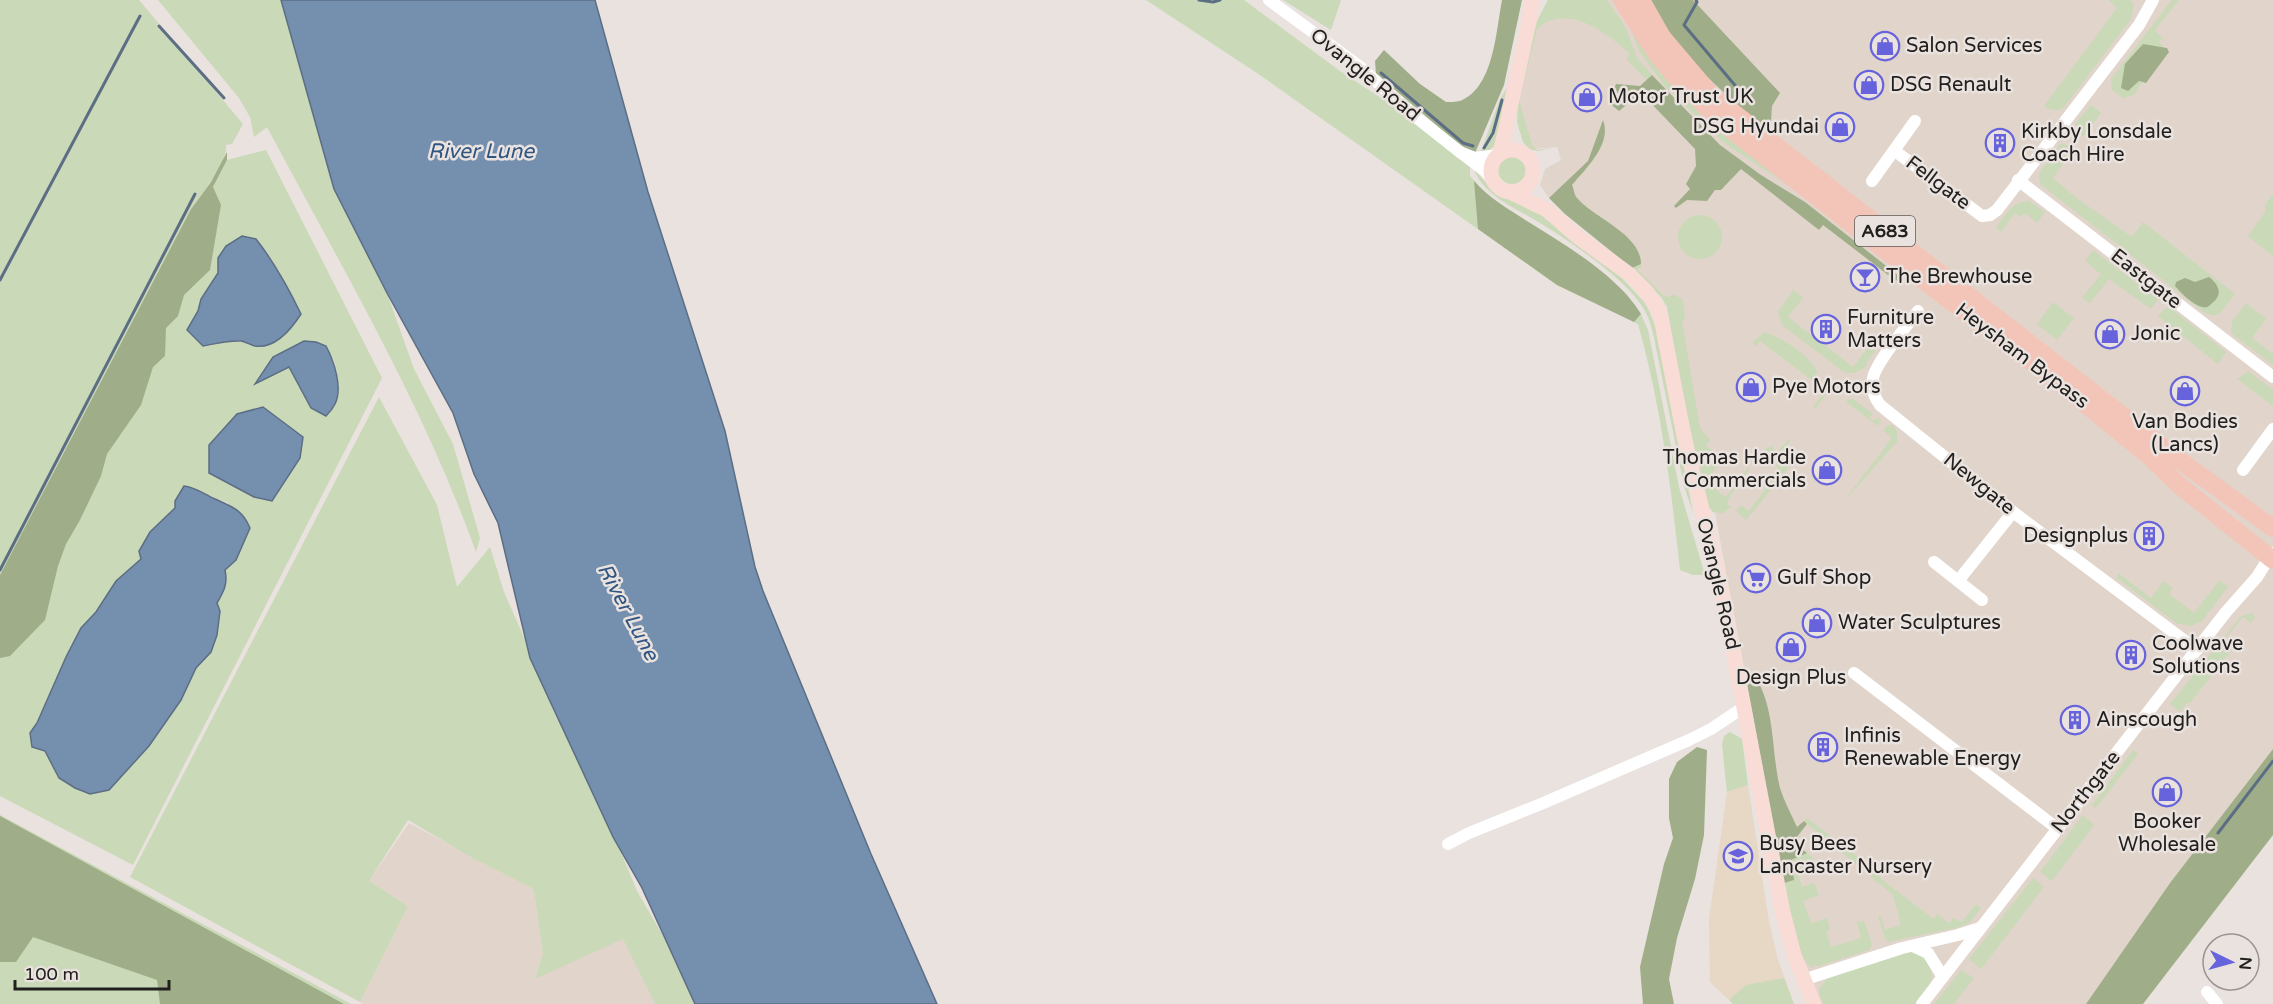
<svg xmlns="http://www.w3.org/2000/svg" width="2273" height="1004" font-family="'Varela Round',sans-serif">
  <rect width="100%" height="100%" fill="#e9e2de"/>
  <g fill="#e1d5cb">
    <polygon points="1548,0 2273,0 2273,749 2170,883 2086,1004 1818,1004 1800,967 1715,513 1713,512 1685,406 1667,307 1662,298 1641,276 1565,214 1549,198 1540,185 1545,169 1561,160 1557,147 1534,149 1522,137 1519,100 1538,19"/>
    <polygon points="409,823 530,887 534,891 543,954 623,938 655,1004 364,1004 360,1002 408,906 369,881"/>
  </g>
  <polygon fill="#e7d7c5" points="1748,785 1769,922 1778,960 1794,1004 1733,1004 1710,982 1709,919 1727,792"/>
  <g fill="#cad9b7" fill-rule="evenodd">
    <path d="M0,0h139l104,124 -11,20 -6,1c2,18 -24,48 -35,64l-191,366z"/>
    <path d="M158,0h147l22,90 60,203 27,76 39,75 27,94 -4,14c-53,-148 -135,-286 -209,-425l-13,10 -4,-20 -11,-19z"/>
    <path d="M1146,0h98l96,71 74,49 56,46v10l18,20 83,53 55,44 15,21 7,16 31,157 26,88h-12l-13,-5c-9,-83 -19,-165 -42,-246l-81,-39 -300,-212z"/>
    <polygon points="1283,0 1341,0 1331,30"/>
    <path d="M1548,0h59l19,28 11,30 15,17 -5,5 -20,-20 2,-7c-23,-21 -63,-51 -92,-24l-18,71 13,45 5,5 20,-3 -19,4 -9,-2 -6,-7 -6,-20 1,-18 17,-79z"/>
    <path d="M2108,0h22l4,5 -3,14 -67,88c-8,5 -12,4 -20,-1l73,-98z"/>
    <polygon points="2172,0 2179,0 2155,30 2166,42 2161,39 2159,42 2163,46 2162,49 2155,45 2139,81 2142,82 2134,95 2123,98 2112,90 2111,79"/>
    <polygon points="1629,24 1800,193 1724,143 1664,85 1639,51"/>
    <polygon points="1508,86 1495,145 1488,152 1480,154 1500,99"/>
    <polygon points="2091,105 2101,113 2083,137 2075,124"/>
    <polygon points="2060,144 2076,146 2053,178 2075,197 2132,237 2143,222 2235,294 2219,314 2214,316 2205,313 2040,184 2039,174"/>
    <path d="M266,150l116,228 -249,487 -133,-69v-193l227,-443zM256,239l24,33 -23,74c-19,-7 -34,-4 -54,0l-16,-16 11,-19 3,-12 17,-26zM316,342l18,18 3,20 -1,23 -25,5 -22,-41 -33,16zM300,458l-28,43 -62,-28zM192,487l26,13 9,2 23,26 -14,32 -11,10 -1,22 -7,11 3,8 -3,24 -6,16 -15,17 -15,32 -32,46 -40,44 -50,-12 -14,-27 -15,-18 7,-10 29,-66 15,-29 15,-16 20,-31 25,-22 9,-27 25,-24z"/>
    <circle cx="1512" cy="170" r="14"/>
    <path d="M1474,169l22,25 31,9 95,75 24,26 11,26 9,38 27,145 -9,-27 -31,-153c-2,-7 -4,-15 -8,-22 -17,-31 -74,-69 -105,-88 -22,-14 -57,-27 -66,-54z"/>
    <polygon points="2273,194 2273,256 2248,236 2265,212 2265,205"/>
    <path d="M2029,201l16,11 -8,11 -12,-10 -4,4 -6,-4 -14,19 -5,-4c9,-12 16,-27 33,-27z"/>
    <circle cx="1700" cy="237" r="22"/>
    <polygon points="2093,250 2158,299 2151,309 2109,279 2090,303 2082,298 2101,274 2085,261"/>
    <polygon points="1641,264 1641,268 1637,269 1664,296 1670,297 1674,294 1683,300 1685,318 1682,321 1700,428 1710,440 1706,446 1722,457 1712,474 1722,481 1718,487 1717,492 1726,497 1748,468 1750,469 1730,496 1727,504 1731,507 1723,513 1713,512 1707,506 1685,406 1667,307 1662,298 1632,268"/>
    <path d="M1793,290l10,8 -15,19 65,50 19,-24 6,4 -12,16 2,1c-7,7 -14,11 -24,8l-62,-47 -4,-13z"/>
    <polygon points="2053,302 2074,318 2057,340 2037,324"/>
    <polygon points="2246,303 2266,319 2252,338 2273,354 2273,365 2231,333 2232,322"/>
    <polygon points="2169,307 2226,352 2218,364 2158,316 2163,310"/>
    <path d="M1763,333c13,-1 51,26 54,39l-3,10 -54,-41 -4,5 -4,-3z"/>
    <polygon points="2248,371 2273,390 2273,406 2237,379"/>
    <polygon points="1832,381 1840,386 1839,397 1830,389 1815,409 1813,407 1820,398 1824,384"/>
    <polygon points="379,397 437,505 457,587 490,547 504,592 522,633 611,828 637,891 666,941 697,1004 655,1004 623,939 535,979 543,954 534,891 530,887 471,857 408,820 369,881 408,906 360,1002 130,877"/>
    <polygon points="1850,399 1853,399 1873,414 1870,418 1874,421 1878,418 1881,420 1878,426 1846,402"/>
    <polygon points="1888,425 1893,425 1897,431 1897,442 1843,502 1892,438 1883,430"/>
    <polygon points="1789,439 1790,441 1779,456 1791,465 1746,520 1736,511 1741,505 1749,511 1780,470 1774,464 1777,458 1765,449 1774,445 1772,448 1777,452"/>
    <polygon points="2118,573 2151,598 2164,581 2173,588 2169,594 2194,613 2220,580 2228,587 2202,621 2190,626 2176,623 2117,578"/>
    <polygon points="2252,613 2255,617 2251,623 2243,617 2224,640 2234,647 2190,703 2188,702 2180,712 2170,704 2241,616"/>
    <polygon points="1730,732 1742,739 1748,785 1727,792 1722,745 1724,736"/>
    <polygon points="2133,750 2138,754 2096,808 2092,805"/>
    <polygon points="0,815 351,1004 0,1004"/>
    <polygon points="2083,815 2094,825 2052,881 2040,872"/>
    <polygon points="1807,818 1879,873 1881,879 1934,919 1937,914 1949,923 1954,918 1962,922 1976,904 1981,908 1970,922 1960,927 1888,942 1885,938 1878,916 1880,915 1885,930 1901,925 1893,895 1804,821"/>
    <polygon points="1807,853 1814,859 1814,864 1797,871 1802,887 1814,883 1819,895 1803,901 1811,923 1827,918 1830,930 1826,931 1831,947 1861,938 1857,922 1864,921 1872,945 1869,950 1819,966 1813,965 1812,968 1802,958 1784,883 1791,860"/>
    <polygon points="2033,878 2044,887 1981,969 1969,959"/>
    <path d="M1911,952l12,4c17,21 7,29 -7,48h-93l-3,-7 -1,-8 9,-12z"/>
    <polygon points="1961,970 1974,978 1954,1004 1934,1004"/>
    <polygon points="1784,978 1794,1004 1733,1004 1729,1000 1746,985"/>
  </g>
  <g fill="#9fae88">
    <path d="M1502,0h20l-18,85 -29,68 -7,-1 -92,-78 -1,-13 9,-11 36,34 26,18c4,0 10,0 14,-1 34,-13 36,-70 42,-101z"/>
    <path d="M1648,0h45l87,93 -8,13 -1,15 -9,4c-44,-36 -87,-74 -114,-125z"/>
    <polygon points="2143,44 2167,48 2169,52 2146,83 2139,81 2128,91 2121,88 2125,64"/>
    <polygon points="1652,75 1720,145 1761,175 1805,202 1899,276 1896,281 1823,225 1819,230 1741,169 1721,190 1715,190 1707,201 1687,200 1676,208 1674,206 1690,189 1686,184 1696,166 1695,149 1641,93 1619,111 1609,103 1616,84 1640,86"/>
    <path d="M1603,120c9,24 -16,47 -31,65 2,4 2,10 5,13 17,20 64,36 64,66l-9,4 -67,-54 -16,-16 39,-37z"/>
    <polygon points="227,152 227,160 213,187 221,205 210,270 184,295 178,316 166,328 165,356 153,367 141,405 107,454 101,476 80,520 66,544 58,566 45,620 10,656 0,658 0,575 191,209 211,182"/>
    <path d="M1474,181c16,18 36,29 56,42 37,23 88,53 111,91l-7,8 -77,-37 -79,-56z"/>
    <path d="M2209,277c10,8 15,18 2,27 -3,3 -4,4 -9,3 -9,-2 -21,-14 -27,-21l1,-4 9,-4 10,4z"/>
    <path d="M1754,675c22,32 17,77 26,113 4,13 11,26 17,39l7,-6 3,3 -14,18 14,11 -16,7 3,20 -10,3 -38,-204z"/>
    <polygon points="1697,747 1707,750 1704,835 1695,879 1677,938 1669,979 1674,1004 1643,1004 1640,967 1664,864 1673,838 1669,818 1669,779 1677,762"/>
    <polygon points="2273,749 2273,835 2143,1004 2086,1004 2170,883"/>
    <polygon points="0,816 344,1004 160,1004 157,980 33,937 16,962 0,962"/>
  </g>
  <g fill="#758faf" stroke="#5c6e84" stroke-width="1.5">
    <polygon points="281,0 595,0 648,192 725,431 755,567 763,591 871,854 937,1004 695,1004 642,888 613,837 530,658 498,523 474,474 453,413 387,293 334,189"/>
    <path d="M242,236l14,3c18,23 32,48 45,75 -9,14 -26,35 -46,32 -4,-1 -9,-4 -14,-5 -13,-1 -26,3 -38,5l-16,-16 11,-19 3,-12 17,-26v-15l8,-12z"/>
    <path d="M304,341l12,1 10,4c8,15 17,42 9,58 -2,4 -6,9 -9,12l-15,-8 -22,-41 -34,17 18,-27z"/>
    <polygon points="263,407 303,437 300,458 272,501 254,497 209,473 209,445 237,414"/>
    <path d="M184,486c11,1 20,8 31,13 17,8 27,10 35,29l-14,32 -11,10c3,14 -1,21 -8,33l3,8 -3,24 -6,17 -15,16 -15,32 -32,46 -40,44 -19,4 -15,-6 -16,-10 -14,-27 -13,-4 -2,-14 7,-10 29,-66 15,-29 15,-16 20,-31 25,-22 -2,-8 11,-19 25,-24v-7z"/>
  </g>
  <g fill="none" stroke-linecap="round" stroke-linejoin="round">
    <g stroke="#5c6e84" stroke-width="3">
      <polyline points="1199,0 1213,2 1220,0"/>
      <polyline points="1696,0 1697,2 1684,25 1744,96"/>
      <polyline points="159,26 224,98"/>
      <polyline points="1381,73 1463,143 1473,146"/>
      <polyline points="1484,148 1493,133 1502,100"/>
      <polyline points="0,280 140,16"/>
      <polyline points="0,570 195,194"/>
      <polyline points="2218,833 2273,761"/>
    </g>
    <g stroke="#fff" stroke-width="12">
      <polyline points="1269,0 1359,66 1417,118 1460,152"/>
      <polyline points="1895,151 1982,216 1990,215 1997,210 2139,25 2153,0"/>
      <polyline points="2018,180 2273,377"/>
      <polyline points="1872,181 1915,121"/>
      <polyline points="1495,182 1485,171 1460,152 1475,158 1498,155"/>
      <path d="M1918,311c-11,15 -42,51 -45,67 -2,10 1,19 7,27l133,107 184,138"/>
      <polyline points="2243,470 2273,429"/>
      <polyline points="1934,562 1982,600"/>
      <polyline points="1958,581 2013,512"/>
      <polyline points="1854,673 2058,829"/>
      <polyline points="1448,844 1469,833 1541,804 1689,740 1711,729 1744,707"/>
      <polyline points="1913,946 1928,953 1943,977"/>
      <polyline points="1803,980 1902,948 1958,935 1980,928"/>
      <polyline points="2207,992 2217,1004"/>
      <polyline points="1922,1004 2155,703 2226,612 2257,577 2272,553"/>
    </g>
    <g stroke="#f8dcd5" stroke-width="15">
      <circle cx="1512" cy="171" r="21"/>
      <polyline points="1500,154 1529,22 1532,0"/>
      <polyline points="1510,192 1547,210 1578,237 1629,274 1647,292 1660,313 1685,441 1719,577 1783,913 1794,955 1814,1004"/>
    </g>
    <g stroke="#f3c5b9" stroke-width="18">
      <polyline points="1622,0 1656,53 1674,75 1719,120 1946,298 2058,382 2149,456 2179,485 2273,560"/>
      <polyline points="1641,0 1662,37 1712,96 2190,468 2273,528"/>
    </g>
  </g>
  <defs>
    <g id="shop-ring" transform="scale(1.5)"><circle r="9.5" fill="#e9e2de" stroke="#6763dc" stroke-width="1.5"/><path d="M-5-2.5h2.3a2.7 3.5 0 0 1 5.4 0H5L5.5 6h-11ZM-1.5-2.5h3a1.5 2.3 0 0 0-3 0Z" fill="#6763dc"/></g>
    <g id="building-ring" transform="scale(1.5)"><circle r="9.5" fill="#e9e2de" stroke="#6763dc" stroke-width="1.5"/><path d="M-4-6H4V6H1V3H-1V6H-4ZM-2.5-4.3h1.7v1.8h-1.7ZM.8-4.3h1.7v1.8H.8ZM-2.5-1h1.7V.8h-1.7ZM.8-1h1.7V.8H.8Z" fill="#6763dc"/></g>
    <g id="bar-ring" transform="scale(1.5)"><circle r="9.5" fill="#e9e2de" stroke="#6763dc" stroke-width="1.5"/><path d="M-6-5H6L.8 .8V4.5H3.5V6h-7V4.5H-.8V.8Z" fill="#6763dc"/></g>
    <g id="supermarket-ring" transform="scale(1.5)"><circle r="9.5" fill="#e9e2de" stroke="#6763dc" stroke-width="1.5"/><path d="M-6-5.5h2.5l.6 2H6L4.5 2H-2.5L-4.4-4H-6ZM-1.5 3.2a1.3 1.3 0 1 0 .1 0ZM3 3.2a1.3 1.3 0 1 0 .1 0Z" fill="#6763dc"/></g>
    <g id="school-ring" transform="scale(1.5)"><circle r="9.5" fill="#e9e2de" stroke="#6763dc" stroke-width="1.5"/><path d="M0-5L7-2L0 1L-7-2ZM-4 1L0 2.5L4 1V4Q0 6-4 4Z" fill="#6763dc"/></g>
  </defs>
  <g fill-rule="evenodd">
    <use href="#shop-ring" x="1885" y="46"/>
    <use href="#shop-ring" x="1869" y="85"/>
    <use href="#shop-ring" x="1587" y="97"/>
    <use href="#shop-ring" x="1840" y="127"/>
    <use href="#building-ring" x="2000" y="143"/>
    <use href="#bar-ring" x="1865" y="277"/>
    <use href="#building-ring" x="1826" y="329"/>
    <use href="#shop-ring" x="2110" y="334"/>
    <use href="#shop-ring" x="1751" y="387"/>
    <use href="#shop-ring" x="2185" y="391"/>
    <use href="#shop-ring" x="1827" y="470"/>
    <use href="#building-ring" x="2149" y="536"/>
    <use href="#supermarket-ring" x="1756" y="578"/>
    <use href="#shop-ring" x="1817" y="623"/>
    <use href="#shop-ring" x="1791" y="647"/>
    <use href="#building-ring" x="2131" y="655"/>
    <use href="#building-ring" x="2075" y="720"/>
    <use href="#building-ring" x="1823" y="747"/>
    <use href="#shop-ring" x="2167" y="792"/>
    <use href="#school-ring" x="1738" y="856"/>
  </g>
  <g text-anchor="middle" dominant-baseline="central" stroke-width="5" stroke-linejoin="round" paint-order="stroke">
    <rect fill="#e9e2de" stroke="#5e5a58" stroke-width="1.5" x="1855" y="216" width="60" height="30" rx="4.5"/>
    <g font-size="18" font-weight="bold" fill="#22201e">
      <text x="1885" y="231">A683</text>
    </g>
    <g font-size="20" fill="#22201e" stroke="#e9e2de" text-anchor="start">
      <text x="1906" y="46">Salon Services</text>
      <text x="1890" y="85">DSG Renault</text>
      <text x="1608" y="97">Motor Trust UK</text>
      <text x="1819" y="127" text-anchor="end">DSG Hyundai</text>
      <text x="2021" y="132">Kirkby Lonsdale<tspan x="2021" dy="23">Coach Hire</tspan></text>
      <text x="1886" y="277">The Brewhouse</text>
      <text x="1847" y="318">Furniture<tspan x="1847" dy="23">Matters</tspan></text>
      <text x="2131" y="334">Jonic</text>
      <text x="1772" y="387">Pye Motors</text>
      <text x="2185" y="422" text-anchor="middle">Van Bodies<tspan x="2185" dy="23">(Lancs)</tspan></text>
      <text x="1806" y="458" text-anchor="end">Thomas Hardie<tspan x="1806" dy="23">Commercials</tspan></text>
      <text x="2128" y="536" text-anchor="end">Designplus</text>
      <text x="1777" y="578">Gulf Shop</text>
      <text x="1838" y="623">Water Sculptures</text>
      <text x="2152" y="644">Coolwave<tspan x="2152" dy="23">Solutions</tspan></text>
      <text x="1791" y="678" text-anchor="middle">Design Plus</text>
      <text x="2096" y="720">Ainscough</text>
      <text x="1844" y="736">Infinis<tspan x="1844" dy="23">Renewable Energy</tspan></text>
      <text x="2167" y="822" text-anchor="middle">Booker<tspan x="2167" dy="23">Wholesale</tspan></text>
      <text x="1759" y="844">Busy Bees<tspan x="1759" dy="23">Lancaster Nursery</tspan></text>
    </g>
    <g font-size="20" fill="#22201e" stroke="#e9e2de">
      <text transform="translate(1365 75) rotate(39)">Ovangle Road</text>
      <text transform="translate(1938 183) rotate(37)">Fellgate</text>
      <text transform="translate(2146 279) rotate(38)">Eastgate</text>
      <text transform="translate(2022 356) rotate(37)">Heysham Bypass</text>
      <text transform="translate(1979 484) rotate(39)">Newgate</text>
      <text transform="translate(1718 584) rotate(77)">Ovangle Road</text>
      <text transform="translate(2086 792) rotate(-52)">Northgate</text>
    </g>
    <g font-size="21" font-style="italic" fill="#2f5582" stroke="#e9e2de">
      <text x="481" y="151">River Lune</text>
      <text transform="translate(628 612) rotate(62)">River Lune</text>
    </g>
  </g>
  <g transform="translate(2231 962) rotate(95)"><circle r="28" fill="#e9e2de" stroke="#999491" stroke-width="1.5"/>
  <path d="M0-4.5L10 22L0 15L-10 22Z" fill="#6763dc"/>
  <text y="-9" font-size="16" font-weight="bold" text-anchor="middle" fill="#22201e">N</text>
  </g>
  <path d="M15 980v9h154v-9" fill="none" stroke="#22201e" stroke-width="3"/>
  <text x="24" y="980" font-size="18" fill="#22201e" stroke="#e9e2de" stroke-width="4.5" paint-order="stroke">100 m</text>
</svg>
